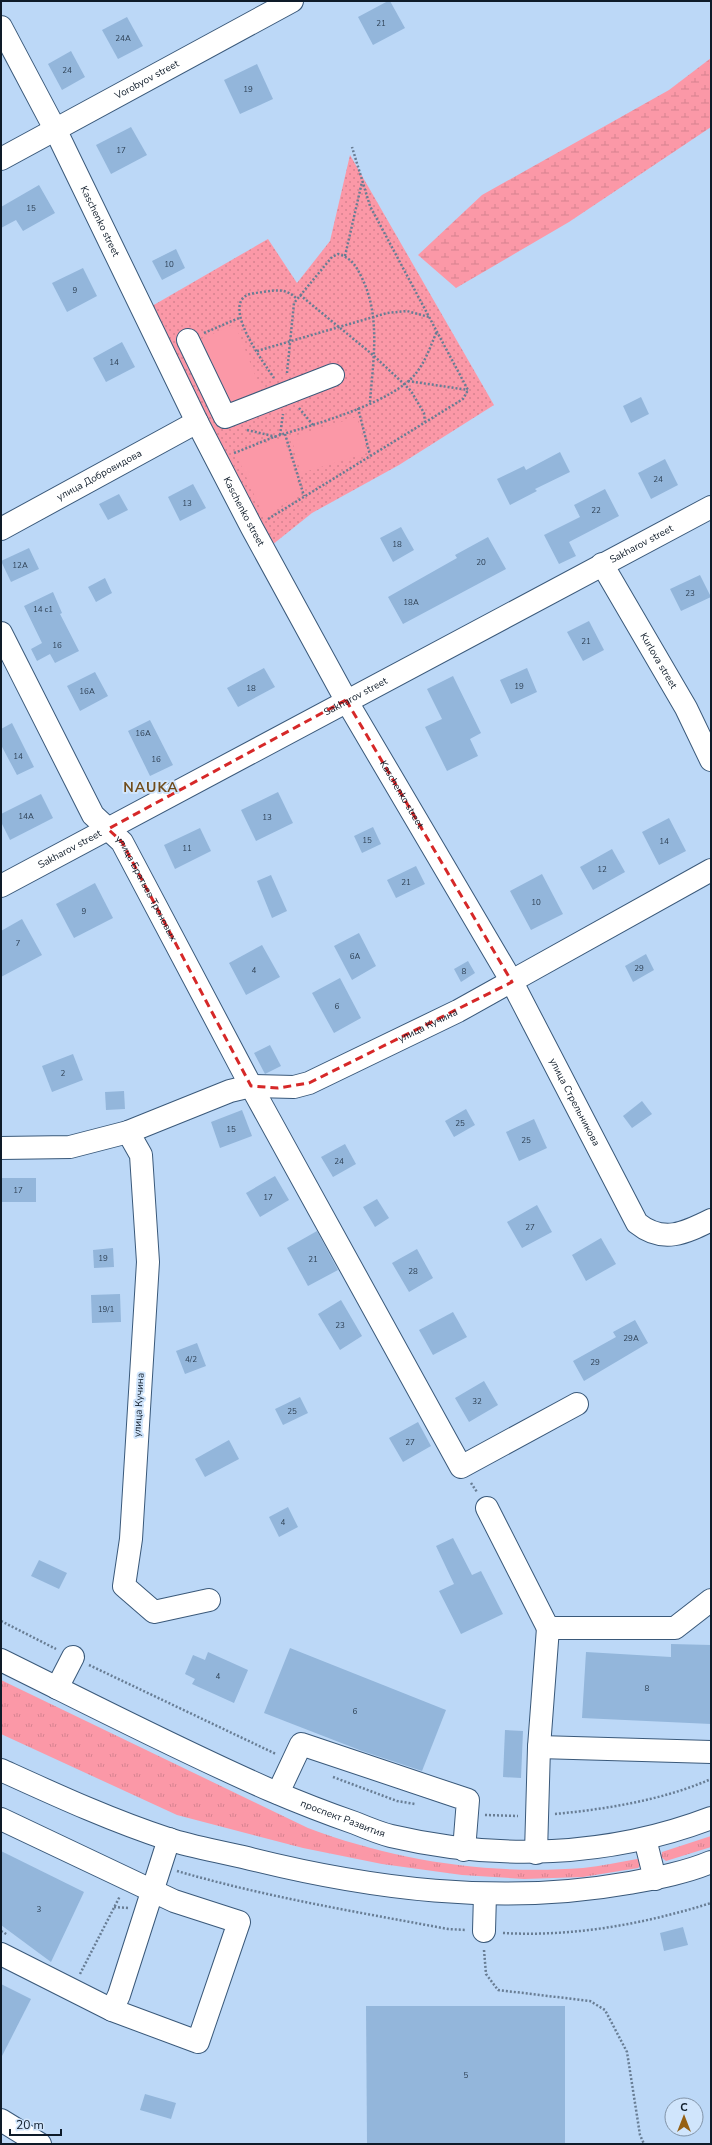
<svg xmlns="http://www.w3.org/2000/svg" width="712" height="2145" font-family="'Nunito Sans',sans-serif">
  <defs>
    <pattern id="grass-tufts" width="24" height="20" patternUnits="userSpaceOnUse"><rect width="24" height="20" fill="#fb98a7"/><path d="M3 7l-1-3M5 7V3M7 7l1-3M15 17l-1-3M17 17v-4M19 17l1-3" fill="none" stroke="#d68290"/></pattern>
    <pattern id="wetland-marsh" width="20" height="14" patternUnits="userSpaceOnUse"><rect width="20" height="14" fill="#fb98a7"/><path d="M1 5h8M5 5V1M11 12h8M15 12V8" fill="none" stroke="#d68290"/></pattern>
    <pattern id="park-dots" width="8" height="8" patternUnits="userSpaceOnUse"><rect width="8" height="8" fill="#fb98a7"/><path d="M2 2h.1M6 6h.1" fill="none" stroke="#d68290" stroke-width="1.8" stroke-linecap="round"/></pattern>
  </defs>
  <rect width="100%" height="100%" fill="#bcd8f7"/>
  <g fill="url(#grass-tufts)">
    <path d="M1,1680l307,148c88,33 181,47 275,40 18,-2 36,-6 54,-9l3,1 1,5 -3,3 -55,9 -59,2 -62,-4 -80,-11 -79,-16 -126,-33 -176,-81z"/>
    <polygon points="711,1836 711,1847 666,1861 661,1857 662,1852"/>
  </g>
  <polygon fill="url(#wetland-marsh)" points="711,58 711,127 569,222 456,288 418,255 482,195 669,90"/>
  <polygon fill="url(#park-dots)" points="350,155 494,405 399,465 312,513 267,549 152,306 268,239 297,283 330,241"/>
  <g fill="#fb98a7">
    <polygon points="235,324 261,390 226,404 199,340"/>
    <polygon points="357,417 367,453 301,473 291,437"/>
    <polygon points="279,439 285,442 301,493 264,517 236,454"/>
  </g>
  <g fill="#93b6db">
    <polygon points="388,1 390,1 405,28 373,45 358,17"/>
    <polygon points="127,17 143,46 118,59 102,30"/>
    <polygon points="71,51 85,77 62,90 48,64"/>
    <polygon points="257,64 273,99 240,114 224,80"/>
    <polygon points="131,127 147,155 111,174 96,145"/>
    <polygon points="39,185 55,213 23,231 16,220 1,228 1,207"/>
    <polygon points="176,249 185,268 162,280 152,261"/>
    <polygon points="83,268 97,296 67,312 52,283"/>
    <polygon points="122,342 135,367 106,382 93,358"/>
    <polygon points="641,397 649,414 631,423 623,406"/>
    <polygon points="560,452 570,472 535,489 537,491 510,505 497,479 524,466 526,470"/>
    <polygon points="665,459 678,485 651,499 638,473"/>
    <polygon points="193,484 206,508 180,521 168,497"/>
    <polygon points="605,489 619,516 569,542 576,556 559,564 544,535 580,517 574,505"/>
    <polygon points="119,494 128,510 108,520 99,504"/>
    <polygon points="401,527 414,550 393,562 380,538"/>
    <polygon points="488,537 506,569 403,624 388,597 457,558 455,555"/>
    <polygon points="29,548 39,569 11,582 1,561"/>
    <polygon points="700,575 711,597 681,611 670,589"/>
    <polygon points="105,578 112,593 96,602 88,587"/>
    <polygon points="53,592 62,613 60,614 79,651 55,663 50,654 37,661 31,649 42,643 24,606"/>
    <polygon points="589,621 604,650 583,661 567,632"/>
    <polygon points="264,668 275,687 238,707 227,688"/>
    <polygon points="527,668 537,692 511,704 500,680"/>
    <polygon points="95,672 108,696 80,711 67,686"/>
    <polygon points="453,676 481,733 470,739 478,756 447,771 425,727 442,719 427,689"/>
    <polygon points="150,720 173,765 150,776 128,731"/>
    <polygon points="12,723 34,767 17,775 1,745 1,729"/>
    <polygon points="278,792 293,823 256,841 241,810"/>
    <polygon points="41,794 53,818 10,840 1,822 1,814"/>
    <polygon points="669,818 686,851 659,865 642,832"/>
    <polygon points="373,827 381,844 362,853 354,836"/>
    <polygon points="200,828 211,851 175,869 164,845"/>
    <polygon points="612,849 625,872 593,890 580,867"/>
    <polygon points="416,866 425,884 396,898 387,880"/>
    <polygon points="542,874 563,914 531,930 510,891"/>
    <polygon points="271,875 287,911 272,918 257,881"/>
    <polygon points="95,883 113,918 74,938 56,904"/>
    <polygon points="22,919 42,955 1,977 1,931"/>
    <polygon points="359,933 376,966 352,980 334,946"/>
    <polygon points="262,945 280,977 246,995 229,963"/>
    <polygon points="646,954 654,970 633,982 625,966"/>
    <polygon points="468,961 475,973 461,982 454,969"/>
    <polygon points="340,978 361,1018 334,1033 312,993"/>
    <polygon points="270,1045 281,1066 265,1074 254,1053"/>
    <polygon points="73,1054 83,1080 52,1092 42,1066"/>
    <polygon points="124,1091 125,1109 106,1110 105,1092"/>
    <polygon points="642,1101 652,1114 632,1128 623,1116"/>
    <polygon points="466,1109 475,1125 454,1137 445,1121"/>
    <polygon points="242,1110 252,1136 220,1148 211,1122"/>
    <polygon points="534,1119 547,1148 519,1161 506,1132"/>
    <polygon points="345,1144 356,1164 333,1177 321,1157"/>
    <polygon points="275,1176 289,1200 260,1217 246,1193"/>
    <rect x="1" y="1178" width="35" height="24"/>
    <polygon points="377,1199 389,1218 375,1227 363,1207"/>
    <polygon points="537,1205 552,1232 522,1248 507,1222"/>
    <polygon points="317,1231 338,1270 308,1286 287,1248"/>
    <polygon points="601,1238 616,1264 586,1281 572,1255"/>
    <polygon points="113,1248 114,1267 94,1268 93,1250"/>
    <polygon points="417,1249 433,1278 409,1292 392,1263"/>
    <polygon points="120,1294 121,1322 92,1323 91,1295"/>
    <polygon points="341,1300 362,1336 340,1350 318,1314"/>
    <polygon points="453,1312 467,1337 433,1355 419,1330"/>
    <polygon points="635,1320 648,1343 584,1381 573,1361 616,1337 613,1332"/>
    <polygon points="197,1343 206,1366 185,1374 176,1351"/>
    <polygon points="484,1381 498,1405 469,1422 455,1398"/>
    <polygon points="300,1397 308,1413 283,1425 275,1409"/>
    <polygon points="418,1422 431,1446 403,1462 389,1438"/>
    <polygon points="229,1440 239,1459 205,1477 195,1459"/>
    <polygon points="288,1507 298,1527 279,1537 269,1517"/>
    <polygon points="453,1538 472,1575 481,1571 503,1614 461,1634 439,1591 454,1584 436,1546"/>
    <polygon points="39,1560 67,1573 59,1589 31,1576"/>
    <polygon points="671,1644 711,1645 711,1724 582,1718 586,1652 671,1657"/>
    <polygon points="290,1648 446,1710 422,1771 362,1751 264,1713"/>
    <polygon points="208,1652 248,1670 234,1703 192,1684 195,1679 185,1674 193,1655 205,1660"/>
    <polygon points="505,1730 523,1731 521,1778 503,1777"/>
    <polygon points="1,1851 84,1892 51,1962 1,1925"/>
    <polygon points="683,1927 688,1945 664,1951 660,1933"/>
    <polygon points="1,1984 31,1999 1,2058"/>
    <polygon points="366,2006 565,2006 565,2144 367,2144"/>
    <polygon points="145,2094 176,2103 171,2119 140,2110"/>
  </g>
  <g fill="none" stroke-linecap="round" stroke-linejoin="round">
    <g stroke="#3a597a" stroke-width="24">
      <g id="minor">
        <path id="s1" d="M1,27l54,102 142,293 55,106 94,172 166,282 125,241c26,21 48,10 74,-3"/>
        <path id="s2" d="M1,159l291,-158"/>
        <polyline points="188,340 225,417 333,375"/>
        <path id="s3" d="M1,529l196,-107"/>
        <path id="s4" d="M602,564l84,144 25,52"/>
        <path id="s5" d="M1,633l92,182 29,27 129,244 210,381 116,-63"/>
        <path id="s6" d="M1,886l710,-379"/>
        <polyline points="128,1132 141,1155 148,1262 131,1539 124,1586 154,1612 209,1600"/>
        <path id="s7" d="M1,1148l69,-1 58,-15 102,-41 21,-5 43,1 15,-4 149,-72 253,-141"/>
        <polyline points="487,1508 548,1628 675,1628 711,1600"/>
        <path id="s8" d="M1,1660c89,44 178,90 269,130 28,12 56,23 85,33 12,5 24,10 36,13 106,25 218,21 320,-18"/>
        <polyline points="57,1688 73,1657"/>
        <polyline points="539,1747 711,1752"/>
        <path d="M1,1770c55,25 109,50 167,69 24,8 50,12 75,18 126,32 257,49 386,26 27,-5 56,-10 82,-21"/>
        <polyline points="278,1793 301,1744 468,1800 464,1850"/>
        <polyline points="1,1819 174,1901 239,1922 198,2042 112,2010 1,1954"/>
        <polyline points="645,1839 655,1879"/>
        <polyline points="536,1853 539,1747 548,1628"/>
        <polyline points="484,1931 485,1894"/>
        <polyline points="112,2010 119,1995 169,1839"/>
        <polyline points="1,2120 40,2144"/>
      </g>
    </g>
    <g stroke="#687d94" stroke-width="2.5" stroke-dasharray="2 2" stroke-linecap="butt">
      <polyline points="345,256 362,182"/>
      <polyline points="300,295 373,355 404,384 411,391 424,413 425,422"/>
      <polyline points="204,333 239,318"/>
      <polyline points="257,351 387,313 407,311 429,317"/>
      <path d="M287,373l7,-70 38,-46 6,-3c14,4 18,12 24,24 19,39 11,83 8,124"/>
      <path d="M274,378c-10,-15 -46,-63 -31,-80 5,-5 13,-5 20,-6 14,-2 23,-4 34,7"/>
      <polyline points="408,381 468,390"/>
      <polyline points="299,408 313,425"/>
      <polyline points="358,408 370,455"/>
      <polyline points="247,430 277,437"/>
      <polyline points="285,434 304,496"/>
      <polyline points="280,435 283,414"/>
      <path d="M234,453c16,-6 31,-13 46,-18 36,-11 115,-33 137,-63 9,-12 14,-27 20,-41"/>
      <polyline points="268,519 463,399 468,390 370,206 352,147"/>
      <polyline points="471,1483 477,1492"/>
      <polyline points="1,1621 56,1649"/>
      <polyline points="89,1665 276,1754"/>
      <polyline points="333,1777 397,1801 415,1804"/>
      <path d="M555,1814c52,-5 108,-14 156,-35"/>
      <polyline points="485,1815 518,1816"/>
      <path d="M177,1871c89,26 180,41 271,58l18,1"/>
      <polyline points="114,1907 128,1908"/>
      <polyline points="1,1931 8,1935"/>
      <path d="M503,1933c70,4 141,-9 208,-30"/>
      <polyline points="484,1950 486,1974 498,1990 590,2001 605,2010 627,2052 640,2135 644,2144"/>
      <polyline points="80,1974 120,1896"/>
    </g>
    <use href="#minor" stroke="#fff" stroke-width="22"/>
  </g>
  <path fill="none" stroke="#d62828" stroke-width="3" stroke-dasharray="8 5" stroke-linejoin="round" d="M346,700l166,282 -203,101 -31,5 -27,-2 -129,-244 -14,-13z"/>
  <g text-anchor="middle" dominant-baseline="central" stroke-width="4" stroke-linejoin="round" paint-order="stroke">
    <g font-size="8" fill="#2f4256">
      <text x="381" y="23">21</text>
      <text x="123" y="38">24А</text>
      <text x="67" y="70">24</text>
      <text x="248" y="89">19</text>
      <text x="121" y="150">17</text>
      <text x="31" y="208">15</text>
      <text x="169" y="264">10</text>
      <text x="75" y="290">9</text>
      <text x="114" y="362">14</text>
      <text x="658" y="479">24</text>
      <text x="187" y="503">13</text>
      <text x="596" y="510">22</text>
      <text x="397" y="544">18</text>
      <text x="481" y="562">20</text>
      <text x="20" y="565">12А</text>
      <text x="690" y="593">23</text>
      <text x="411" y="602">18А</text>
      <text x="43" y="609">14 с1</text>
      <text x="586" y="641">21</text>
      <text x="57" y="645">16</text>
      <text x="519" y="686">19</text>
      <text x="251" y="688">18</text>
      <text x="87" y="691">16А</text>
      <text x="143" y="733">16А</text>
      <text x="18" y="756">14</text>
      <text x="156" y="759">16</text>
      <text x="26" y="816">14А</text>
      <text x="267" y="817">13</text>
      <text x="367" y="840">15</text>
      <text x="664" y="841">14</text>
      <text x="187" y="848">11</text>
      <text x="602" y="869">12</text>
      <text x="406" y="882">21</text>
      <text x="536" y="902">10</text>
      <text x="84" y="911">9</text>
      <text x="18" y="943">7</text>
      <text x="355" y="956">6А</text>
      <text x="639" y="968">29</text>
      <text x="254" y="970">4</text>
      <text x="464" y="971">8</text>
      <text x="337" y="1006">6</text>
      <text x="63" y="1073">2</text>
      <text x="460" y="1123">25</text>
      <text x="231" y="1129">15</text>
      <text x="526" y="1140">25</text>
      <text x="339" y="1161">24</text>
      <text x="18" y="1190">17</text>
      <text x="268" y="1197">17</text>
      <text x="530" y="1227">27</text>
      <text x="103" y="1258">19</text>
      <text x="313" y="1259">21</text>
      <text x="413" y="1271">28</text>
      <text x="106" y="1309">19/1</text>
      <text x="340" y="1325">23</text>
      <text x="631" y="1338">29А</text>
      <text x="191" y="1359">4/2</text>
      <text x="595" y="1362">29</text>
      <text x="477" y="1401">32</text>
      <text x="292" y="1411">25</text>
      <text x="410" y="1442">27</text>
      <text x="283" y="1522">4</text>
      <text x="218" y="1676">4</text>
      <text x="647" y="1688">8</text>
      <text x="355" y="1711">6</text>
      <text x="39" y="1909">3</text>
      <text x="466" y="2075">5</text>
    </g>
    <g font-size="10" fill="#0e1b29" stroke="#d0e5fc">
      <text stroke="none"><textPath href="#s2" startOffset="166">Vorobyov street</textPath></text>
      <text stroke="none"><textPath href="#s1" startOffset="218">Kaschenko street</textPath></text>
      <text stroke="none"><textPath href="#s3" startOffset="112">улица Добровидова</textPath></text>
      <text stroke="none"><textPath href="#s1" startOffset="542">Kaschenko street</textPath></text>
      <text stroke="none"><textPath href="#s6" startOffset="726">Sakharov street</textPath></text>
      <text stroke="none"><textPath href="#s4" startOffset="112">Kurlova street</textPath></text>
      <text stroke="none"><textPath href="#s6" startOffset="402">Sakharov street</textPath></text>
      <text stroke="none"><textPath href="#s1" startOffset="866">Kaschenko street</textPath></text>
      <text stroke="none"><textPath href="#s6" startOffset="78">Sakharov street</textPath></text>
      <text stroke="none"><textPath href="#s5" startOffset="296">улица Братьев Троновых</textPath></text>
      <text stroke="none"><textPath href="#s7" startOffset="451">улица Кучина</textPath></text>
      <text stroke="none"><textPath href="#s1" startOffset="1219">улица Стрельникова</textPath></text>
      <text transform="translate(139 1405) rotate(-87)">улица Кучина</text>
      <text stroke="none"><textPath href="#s8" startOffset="377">проспект Развития</textPath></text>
    </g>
    <g font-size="14" font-weight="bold" letter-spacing="1" fill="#704c1b" stroke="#d0e5fc">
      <text x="151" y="787">NAUKA</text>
    </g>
  </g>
  <rect width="712" height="2145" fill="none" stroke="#0e1b29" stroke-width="4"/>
  <g transform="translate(684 2117)"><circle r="19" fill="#d0e5fc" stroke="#8294a8"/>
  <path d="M0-3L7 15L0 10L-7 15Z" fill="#956115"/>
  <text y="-6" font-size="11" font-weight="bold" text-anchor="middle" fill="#0e1b29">С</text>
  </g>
  <path d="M10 2129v6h51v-6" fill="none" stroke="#0e1b29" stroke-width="2"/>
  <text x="16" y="2129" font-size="12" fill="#0e1b29" stroke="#d0e5fc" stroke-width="3" paint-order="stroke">20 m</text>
</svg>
